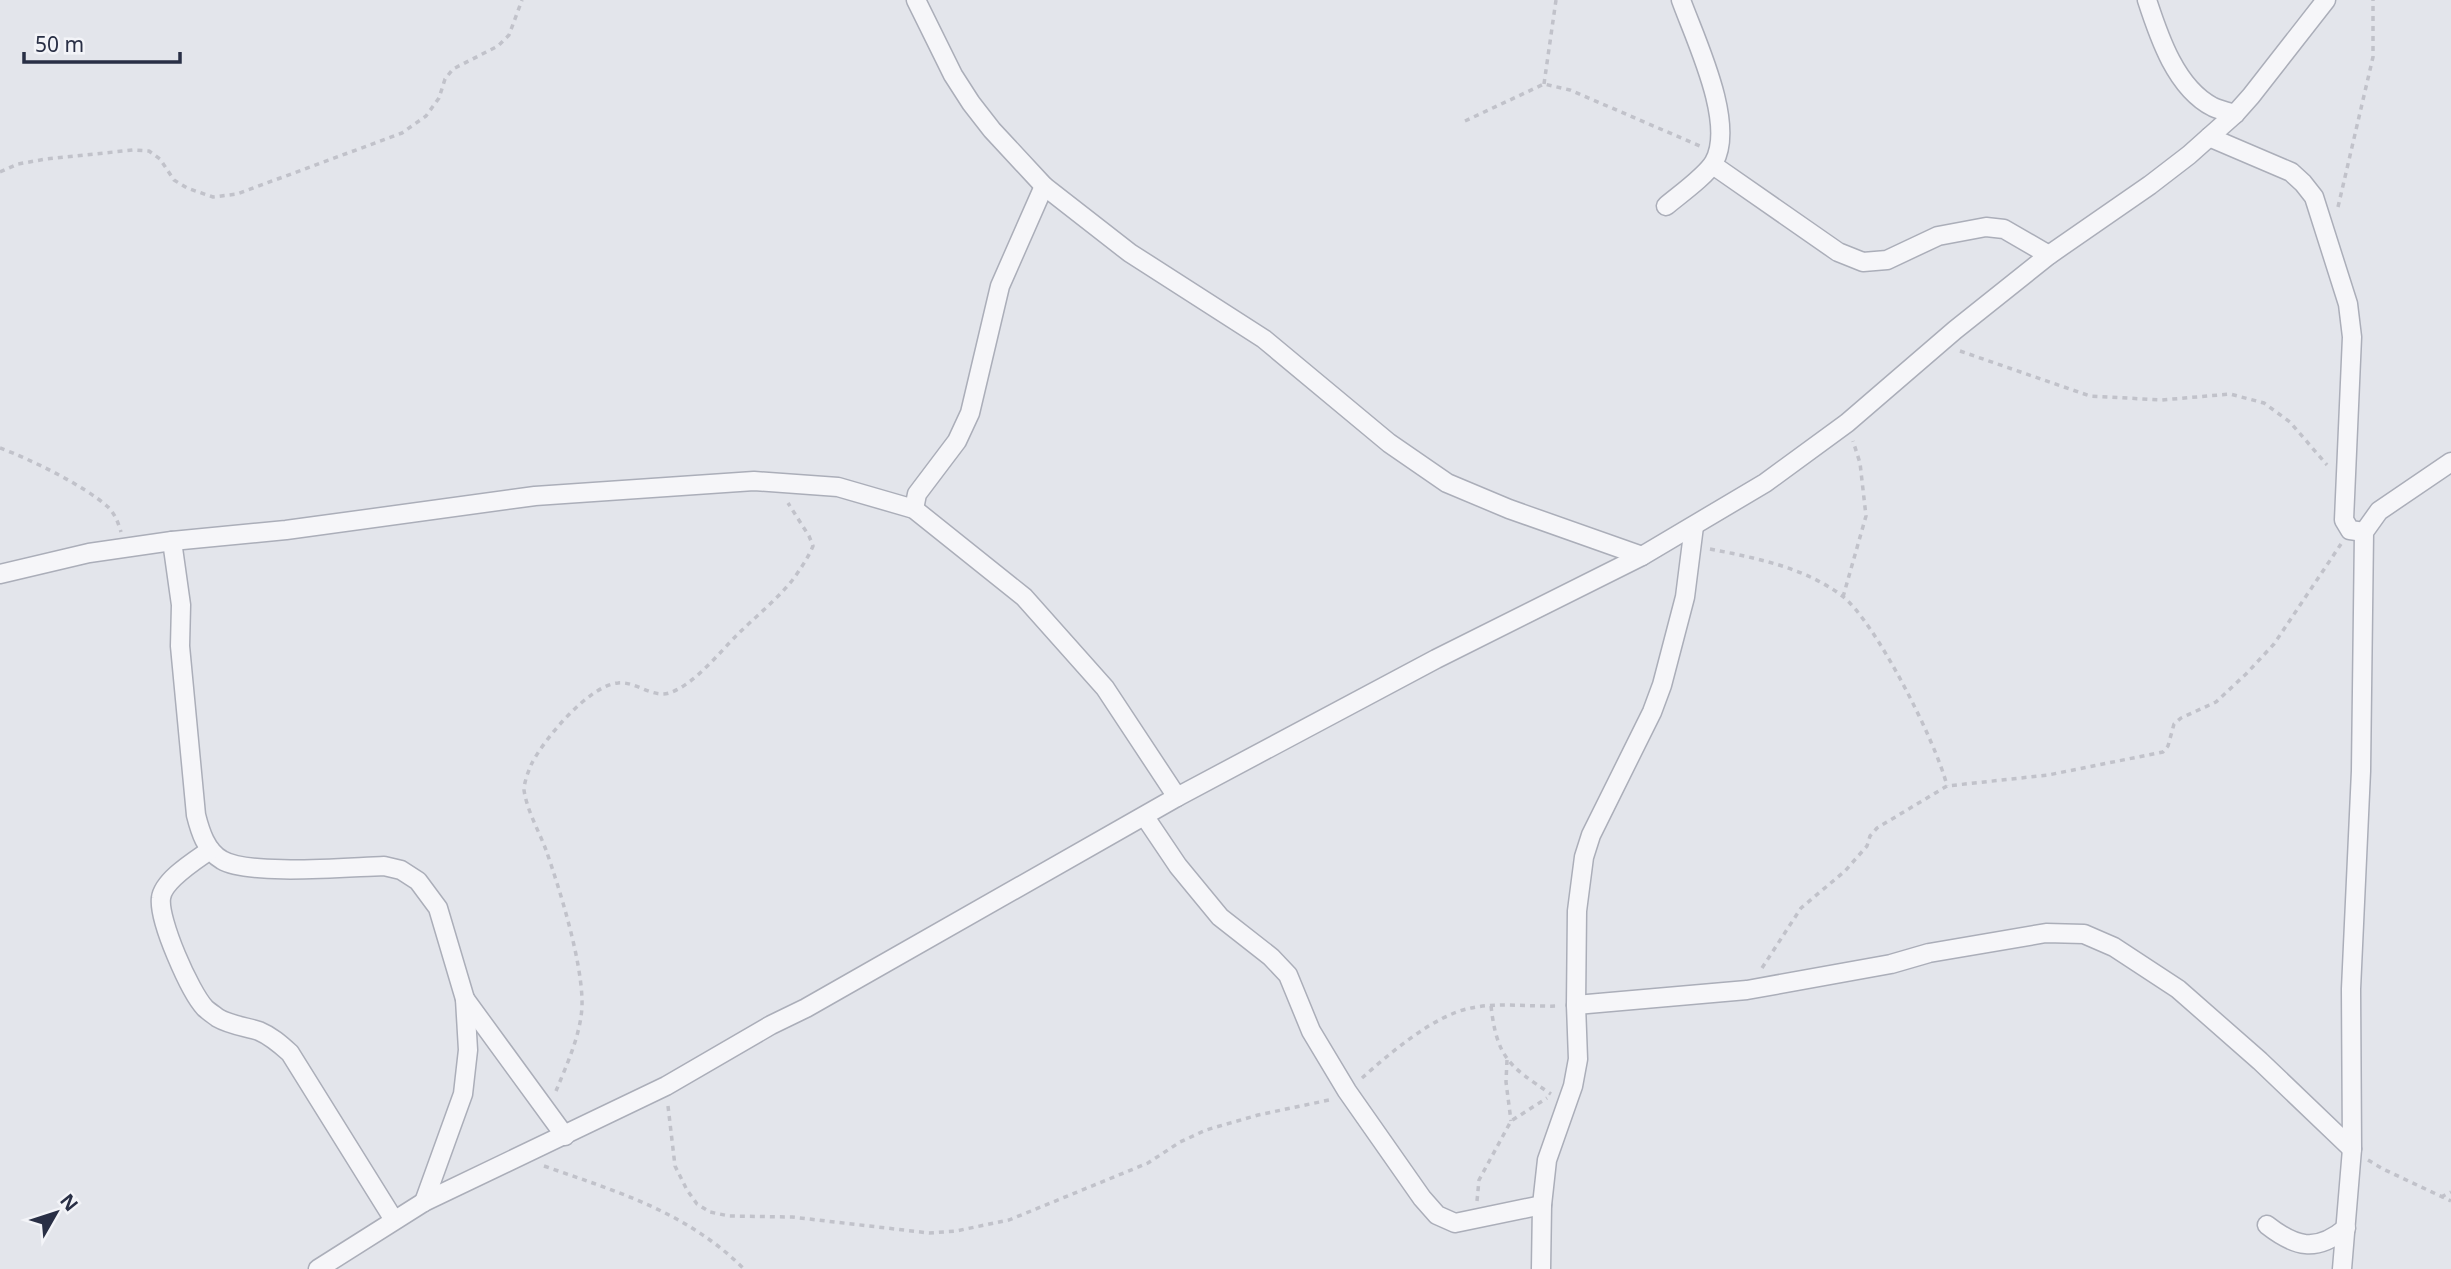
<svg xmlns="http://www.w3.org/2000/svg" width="2451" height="1269" font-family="'Noto Sans',sans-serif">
  <rect width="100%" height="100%" fill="#e3e5eb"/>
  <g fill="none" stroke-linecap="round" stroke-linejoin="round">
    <g stroke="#abaeb9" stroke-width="21">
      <g id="minor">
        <polyline points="916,0 953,75 971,103 992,130 1044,186 1130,253 1264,339 1389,443 1447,483 1509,509 1642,556"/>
        <path d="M2147,0c12,37 29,88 66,107 7,3 15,5 22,7"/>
        <polyline points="2209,137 2291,172 2303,183 2314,197 2348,304 2352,337 2344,520 2350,530 2364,532"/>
        <polyline points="1713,165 1838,252 1863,262 1887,260 1938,236 1986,227 2004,229 2049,255"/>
        <path d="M1666,206c13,-11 40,-30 48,-44 22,-39 -19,-123 -33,-162"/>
        <polyline points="914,509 917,494 957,441 970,413 1000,286 1044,186"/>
        <path d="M172,541l9,64 -1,41 16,169c4,16 10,36 26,45 27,16 127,7 162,6l17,4 17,11 20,27 27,91 3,51 -5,44 -39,108"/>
        <polyline points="0,574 89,553 172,541 286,530 535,496 754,481 838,487 914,509 1024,597 1105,688 1177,797"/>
        <polyline points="1145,817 1178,866 1220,917 1271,957 1288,975 1311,1031 1347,1091 1422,1198 1437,1215 1455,1223 1542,1205"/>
        <path d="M210,850c-14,10 -47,30 -49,48 -3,22 29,94 44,110 3,3 9,7 13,10 12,7 28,9 41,13 12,5 21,13 31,22l104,167"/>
        <polyline points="465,999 565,1136"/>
        <polyline points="1576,1005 1747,990 1891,964 1929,953 2046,933 2084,934 2114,947 2178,989 2260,1061 2352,1149"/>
        <path d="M2267,1225c28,22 49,28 79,3"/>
        <polyline points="318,1269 424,1202 666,1086 771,1025 806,1008 1177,797 1436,659 1642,556 1765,483 1847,423 1955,330 2049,255 2150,185 2189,155 2235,114 2251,96 2326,0"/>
        <polyline points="1541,1269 1542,1205 1547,1160 1573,1086 1578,1059 1576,1005 1577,911 1584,857 1591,835 1652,712 1662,685 1685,597 1694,526"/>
        <polyline points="2342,1269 2352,1149 2351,989 2361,771 2364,532 2379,511 2451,462"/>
      </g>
    </g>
    <g stroke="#c1c2ca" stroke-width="3.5" stroke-dasharray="5 5" stroke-linecap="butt">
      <polyline points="1544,84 1556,0"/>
      <polyline points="1465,121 1544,84 1570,90 1700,146"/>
      <polyline points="0,172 18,164 46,159 133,150 149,151 160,159 174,180 187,188 213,197 237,194 402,133 426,116 439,98 445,79 453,69 498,46 509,35 522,0"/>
      <polyline points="2338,207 2373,57 2373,0"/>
      <polyline points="1960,351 2090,396 2162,400 2230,394 2264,403 2290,422 2327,465"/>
      <path d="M0,448c30,11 85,38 108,59 7,7 10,15 13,25"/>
      <path d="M1710,549c46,9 93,18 131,46 34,25 96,149 106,191"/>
      <polyline points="1843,597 1866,516 1860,463 1853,441"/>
      <polyline points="1762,968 1801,908 1845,871 1867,846 1870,836 1877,828 1947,786 2048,775 2163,752 2168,746 2174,724 2181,718 2216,702 2246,674 2274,644 2341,544"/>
      <path d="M1491,1006c6,52 18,60 60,88"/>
      <polyline points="1507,1060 1506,1082 1511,1121"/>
      <path d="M1362,1078c27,-24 72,-63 109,-70 27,-6 60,-1 88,-2"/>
      <path d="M556,1091c11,-27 27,-61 26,-91 -1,-42 -22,-110 -36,-150 -7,-19 -19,-39 -22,-60 0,-7 4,-18 7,-25 12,-25 58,-80 87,-82 18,-2 33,15 51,10 25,-8 50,-40 68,-58 19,-19 41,-36 57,-57 7,-10 14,-20 19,-32l-4,-10 -21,-33"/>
      <polyline points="668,1106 675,1166 687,1190 697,1204 710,1212 729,1216 792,1217 929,1233 956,1231 1009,1220 1148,1163 1180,1142 1206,1130 1258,1115 1329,1100"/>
      <polyline points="2368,1160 2383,1169 2451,1201"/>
      <path d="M544,1166c74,26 143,46 200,103"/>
      <polyline points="2441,1197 2451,1192"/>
      <polyline points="1477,1201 1479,1180 1511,1121 1547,1098"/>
    </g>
    <use href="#minor" stroke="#f6f6f9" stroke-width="18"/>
  </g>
  <g transform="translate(56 1213) rotate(51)" stroke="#f3f4f8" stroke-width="5" paint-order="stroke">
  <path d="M0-5L12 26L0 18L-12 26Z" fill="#292f45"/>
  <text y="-10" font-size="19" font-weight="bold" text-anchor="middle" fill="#292f45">N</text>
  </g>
  <path d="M24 52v10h156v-10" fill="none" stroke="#292f45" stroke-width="3.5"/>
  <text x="35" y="52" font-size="21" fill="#292f45" stroke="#f3f4f8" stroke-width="5" paint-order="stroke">50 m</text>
</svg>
